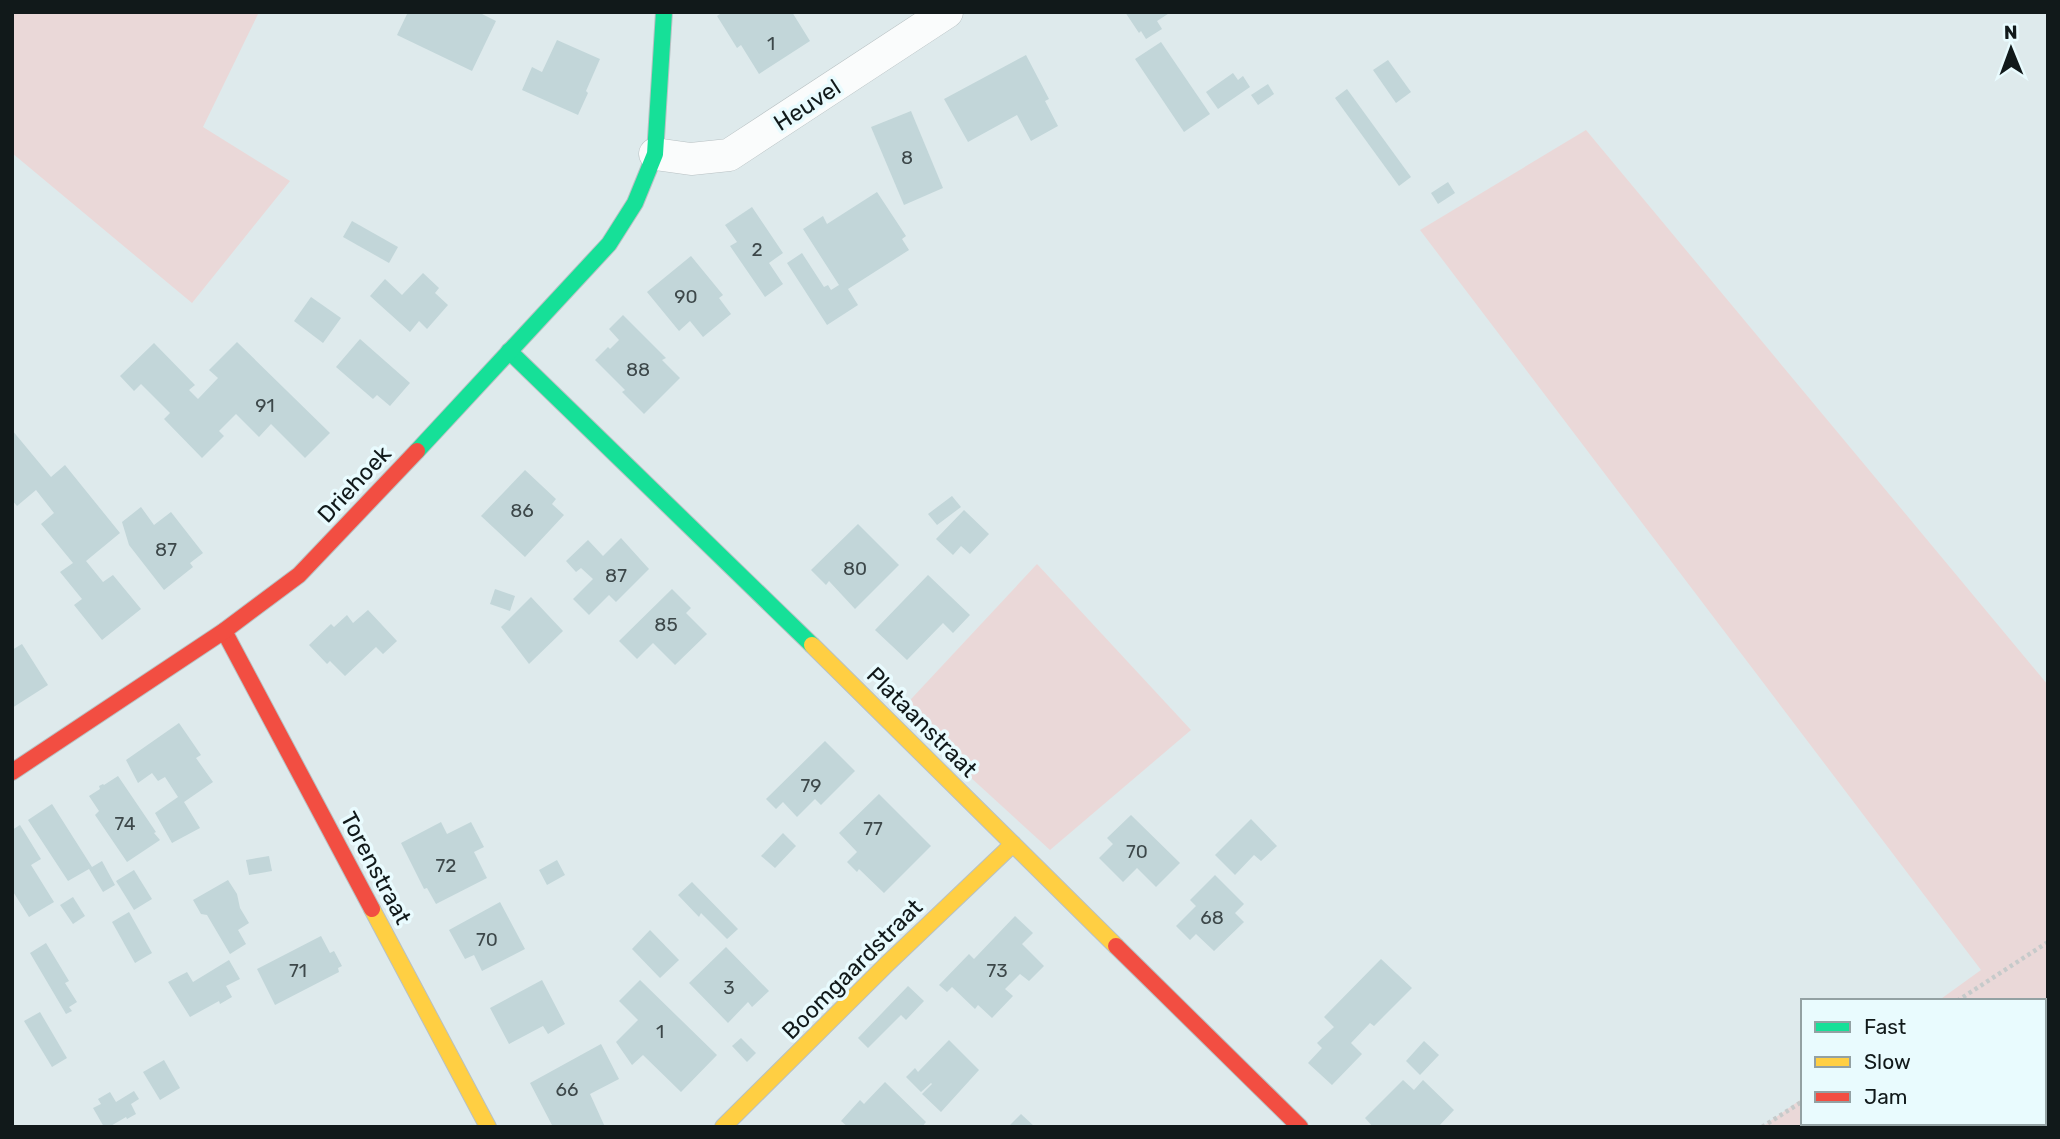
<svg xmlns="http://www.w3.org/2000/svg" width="2060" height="1139" font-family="Rubik,sans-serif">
  <rect width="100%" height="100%" fill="#deeaec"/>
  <g fill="#ead8d8">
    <polygon points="12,12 259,12 203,127 290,181 192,303 12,153"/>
    <polygon points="1586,130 2048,685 2048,1127 1762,1127 1803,1098 1803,1123 2044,1123 2044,1001 1938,1001 1981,970 1420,230"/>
    <polygon points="1037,564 1191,730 1050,850 899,712"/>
  </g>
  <g fill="#c2d6d9">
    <polygon points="408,12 478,12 496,21 472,71 397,35"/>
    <polygon points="723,12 792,12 810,41 759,74 741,45 737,48 717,16"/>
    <polygon points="1125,12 1171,12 1157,21 1162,29 1146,39 1141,31 1139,33"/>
    <polygon points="557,40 600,59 586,91 588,93 578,115 522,90 532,67 542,72"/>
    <polygon points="1161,42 1210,114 1184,132 1135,59"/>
    <polygon points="1026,55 1049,99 1045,101 1058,126 1031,141 1017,115 968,142 944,99"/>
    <polygon points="1388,60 1411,92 1396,103 1373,70"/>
    <polygon points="1233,73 1238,80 1243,76 1250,87 1218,109 1206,92"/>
    <polygon points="1268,84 1274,94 1258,105 1251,95"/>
    <polygon points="1347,89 1411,177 1399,186 1335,98"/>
    <polygon points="911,111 943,188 904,205 871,127"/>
    <polygon points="1448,182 1455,193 1438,204 1431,193"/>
    <polygon points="877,192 906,236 902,239 909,250 848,289 858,305 827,325 787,263 802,253 824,287 828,285 831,290 839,285 803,229 823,216 827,224"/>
    <polygon points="752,207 783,253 769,263 783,284 765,297 730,246 737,242 725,225"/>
    <polygon points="352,221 398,247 389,263 343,237"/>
    <polygon points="691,256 723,295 719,298 731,314 703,337 690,321 679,331 647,292"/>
    <polygon points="423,273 439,288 435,293 448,305 427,329 419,321 410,332 370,296 385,279 402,295"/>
    <polygon points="311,297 341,318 323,343 294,321"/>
    <polygon points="623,315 666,358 662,360 680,378 644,414 622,392 625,390 595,360 608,347 610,349 619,340 609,329"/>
    <polygon points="360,339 410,383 390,406 377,395 373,399 336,367"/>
    <polygon points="237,342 330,433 305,458 271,424 259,437 236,414 219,431 224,436 202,458 164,419 170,413 141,384 134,391 120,376 154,343 195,385 189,390 198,399 218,378 209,370"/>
    <polygon points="12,430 51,477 65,465 120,533 86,561 103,582 113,575 141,609 102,640 74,605 82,599 60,572 73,563 41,524 54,513 36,490 17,506 12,500"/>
    <polygon points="525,470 556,499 552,504 564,515 525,557 481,516"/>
    <polygon points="952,496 961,507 937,525 928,514"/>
    <polygon points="141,507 154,525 171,512 203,553 190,563 193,567 164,590 129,545 122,522"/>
    <polygon points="964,510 989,534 970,554 961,546 953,555 936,539"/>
    <polygon points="858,524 899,565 855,609 829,581 826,585 811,570"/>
    <polygon points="621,538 649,569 616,602 609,595 589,615 573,599 593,579 581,568 576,572 566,561 588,540 603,556"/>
    <polygon points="928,575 970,615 953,633 943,623 907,660 875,630"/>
    <polygon points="495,589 515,596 510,611 490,604"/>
    <polygon points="672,589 691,608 686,613 707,634 675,665 653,643 637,659 619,641"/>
    <polygon points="531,597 563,631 529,664 501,627"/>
    <polygon points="368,610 397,641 383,654 376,647 345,676 330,661 327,664 309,645 331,624 334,627 347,615 353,623"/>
    <polygon points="22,644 48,685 12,708 12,650"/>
    <polygon points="179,723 201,755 196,758 213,782 184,802 200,828 172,843 155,813 178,797 165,777 158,781 152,773 138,783 126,760"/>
    <polygon points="825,741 855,771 821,805 815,799 797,817 783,802 776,809 766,799"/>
    <polygon points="118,776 156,832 154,833 160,840 127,862 95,815 99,811 89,796 100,789 99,786 103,784 104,785"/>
    <polygon points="879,794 931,846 884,893 859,869 857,872 847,862 857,852 839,833"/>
    <polygon points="52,804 92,867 102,861 115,885 103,892 89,869 68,881 28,820"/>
    <polygon points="1131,815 1180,863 1156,887 1137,868 1123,882 1099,858 1113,844 1107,838"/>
    <polygon points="1251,819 1277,846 1261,861 1254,855 1235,875 1215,855"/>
    <polygon points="441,822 447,834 471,822 484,847 474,852 487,878 436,904 427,888 424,889 401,843"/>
    <polygon points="20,825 41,859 31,865 54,902 29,917 12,890 12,830"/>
    <polygon points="783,833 796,846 775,868 761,856"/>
    <polygon points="269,856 272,871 249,875 246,860"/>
    <polygon points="557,860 565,875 547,885 539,870"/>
    <polygon points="134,870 152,899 134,910 116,881"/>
    <polygon points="1215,875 1244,904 1235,913 1244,922 1214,951 1196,934 1190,940 1176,926 1196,906 1190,900"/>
    <polygon points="228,880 237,894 240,908 249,923 238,930 246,944 230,954 207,915 201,914 193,900"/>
    <polygon points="692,882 738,929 727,939 701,913 699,917 678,895"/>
    <polygon points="73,897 85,916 73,924 60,905"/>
    <polygon points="500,902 525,949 482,971 474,955 465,959 449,930"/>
    <polygon points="129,912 152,953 135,963 112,922"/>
    <polygon points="1015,916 1033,933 1022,944 1044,966 1029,981 1020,974 1005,989 1013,996 992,1018 978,1005 975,1009 952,987 947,992 939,985 969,954 974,959"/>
    <polygon points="650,930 679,960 660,978 632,949"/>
    <polygon points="321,936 330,953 334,951 342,966 338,968 339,972 275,1005 257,969"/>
    <polygon points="46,943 69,981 65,983 77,1002 69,1007 72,1011 66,1014 30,953"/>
    <polygon points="726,947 769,991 752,1007 748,1002 728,1023 689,983"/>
    <polygon points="1381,959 1412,988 1374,1026 1370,1023 1351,1043 1362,1054 1332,1085 1308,1063 1322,1048 1317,1043 1334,1027 1324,1017"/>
    <polygon points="229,960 240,979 226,986 232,997 220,1004 219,1001 190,1017 168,982 187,972 193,982"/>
    <polygon points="542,980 565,1024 548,1034 543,1026 509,1044 490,1008"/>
    <polygon points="640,980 717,1055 681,1092 643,1055 632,1065 616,1042 638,1020 619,1001"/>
    <polygon points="908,986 924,1001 906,1020 901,1015 868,1048 858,1038"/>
    <polygon points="40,1012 67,1058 52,1067 24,1021"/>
    <polygon points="741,1038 756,1053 747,1062 732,1046"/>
    <polygon points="949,1040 979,1070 941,1112 922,1094 932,1084 931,1083 921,1092 906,1077 915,1068 918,1072"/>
    <polygon points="1424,1041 1439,1055 1420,1075 1406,1061"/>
    <polygon points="601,1044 619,1079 590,1094 605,1127 553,1127 530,1083"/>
    <polygon points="164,1060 180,1088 160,1100 143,1072"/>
    <polygon points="1403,1080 1414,1090 1423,1080 1454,1110 1438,1127 1373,1127 1365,1118"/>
    <polygon points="885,1082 926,1122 922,1127 848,1127 841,1121 860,1100 864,1104"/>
    <polygon points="134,1091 139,1099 131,1104 136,1114 127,1119 126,1117 109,1127 104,1127 93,1108 101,1104 98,1099 110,1092 116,1102"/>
    <polygon points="1021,1114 1035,1127 1008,1127"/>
  </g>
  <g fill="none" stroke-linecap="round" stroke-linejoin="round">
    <g stroke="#b8c1c3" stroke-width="33">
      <polyline id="street" points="655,154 691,159 729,155 947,12"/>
    </g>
    <g stroke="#b8c1c3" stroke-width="18">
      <g id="fast">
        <polyline points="509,351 812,645"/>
        <polyline points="417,451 609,244 635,203 655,154 664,12"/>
      </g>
    </g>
    <g stroke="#b8c1c3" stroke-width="18">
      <g id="slow">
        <polyline points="812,645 1116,946"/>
        <polyline points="372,909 488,1127"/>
        <polyline points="723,1127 886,965 1013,844"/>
      </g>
    </g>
    <g stroke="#b8c1c3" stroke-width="18">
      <g id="jam">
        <polyline points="224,631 372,909"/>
        <polyline points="12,772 224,631 299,575 417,451"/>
        <polyline points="1116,946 1300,1127"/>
      </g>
    </g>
    <g stroke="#c6caca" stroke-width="4.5" stroke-dasharray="3.5 3.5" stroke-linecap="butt">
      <polyline points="1957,1001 2048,942"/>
      <polyline points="1762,1127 1803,1101"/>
    </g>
    <use href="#street" stroke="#fafcfc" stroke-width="32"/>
    <use href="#fast" stroke="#16e098" stroke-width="16"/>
    <use href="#slow" stroke="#ffcf43" stroke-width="16"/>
    <use href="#jam" stroke="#f24e42" stroke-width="16"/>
  </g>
  <g text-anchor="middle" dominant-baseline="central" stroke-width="7" stroke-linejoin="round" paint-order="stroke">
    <g font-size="19" fill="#3d484a">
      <text x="771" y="43">1</text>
      <text x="907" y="157">8</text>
      <text x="757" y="249">2</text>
      <text x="686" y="296">90</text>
      <text x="638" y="369">88</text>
      <text x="265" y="405">91</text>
      <text x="522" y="510">86</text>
      <text x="166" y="549">87</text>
      <text x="855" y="568">80</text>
      <text x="616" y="575">87</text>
      <text x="666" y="624">85</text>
      <text x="811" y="785">79</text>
      <text x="125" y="823">74</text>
      <text x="873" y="828">77</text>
      <text x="1137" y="851">70</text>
      <text x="446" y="865">72</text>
      <text x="1212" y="917">68</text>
      <text x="487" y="939">70</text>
      <text x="298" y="970">71</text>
      <text x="997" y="970">73</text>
      <text x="729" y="987">3</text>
      <text x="660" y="1031">1</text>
      <text x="567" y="1089">66</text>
    </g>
    <g font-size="23" fill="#11191a" stroke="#e9fbfe">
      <text transform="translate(807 105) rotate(-33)">Heuvel</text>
      <text transform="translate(354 484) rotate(-47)">Driehoek</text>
      <text transform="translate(922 722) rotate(45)">Plataanstraat</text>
      <text transform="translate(376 868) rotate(62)">Torenstraat</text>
      <text transform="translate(852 969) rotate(-45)">Boomgaardstraat</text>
    </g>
  </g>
  <rect width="2060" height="1139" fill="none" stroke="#11191a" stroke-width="28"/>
  <rect x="1801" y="999" width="245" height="126" fill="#e9fbfe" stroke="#93a1a3" stroke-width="2"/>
  <rect x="1815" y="1022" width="35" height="10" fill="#16e098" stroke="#93a1a3" stroke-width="2"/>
  <text x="1864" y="1034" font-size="21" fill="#11191a">Fast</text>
  <rect x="1815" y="1057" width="35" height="10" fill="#ffcf43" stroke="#93a1a3" stroke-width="2"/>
  <text x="1864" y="1069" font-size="21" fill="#11191a">Slow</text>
  <rect x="1815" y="1092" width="35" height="10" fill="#f24e42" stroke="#93a1a3" stroke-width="2"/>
  <text x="1864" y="1104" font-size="21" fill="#11191a">Jam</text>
  <g transform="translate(2011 49) rotate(359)" stroke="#e9fbfe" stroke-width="5" paint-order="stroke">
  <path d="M0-5L12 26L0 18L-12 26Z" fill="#11191a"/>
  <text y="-10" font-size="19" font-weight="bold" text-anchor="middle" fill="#11191a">N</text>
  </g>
</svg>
